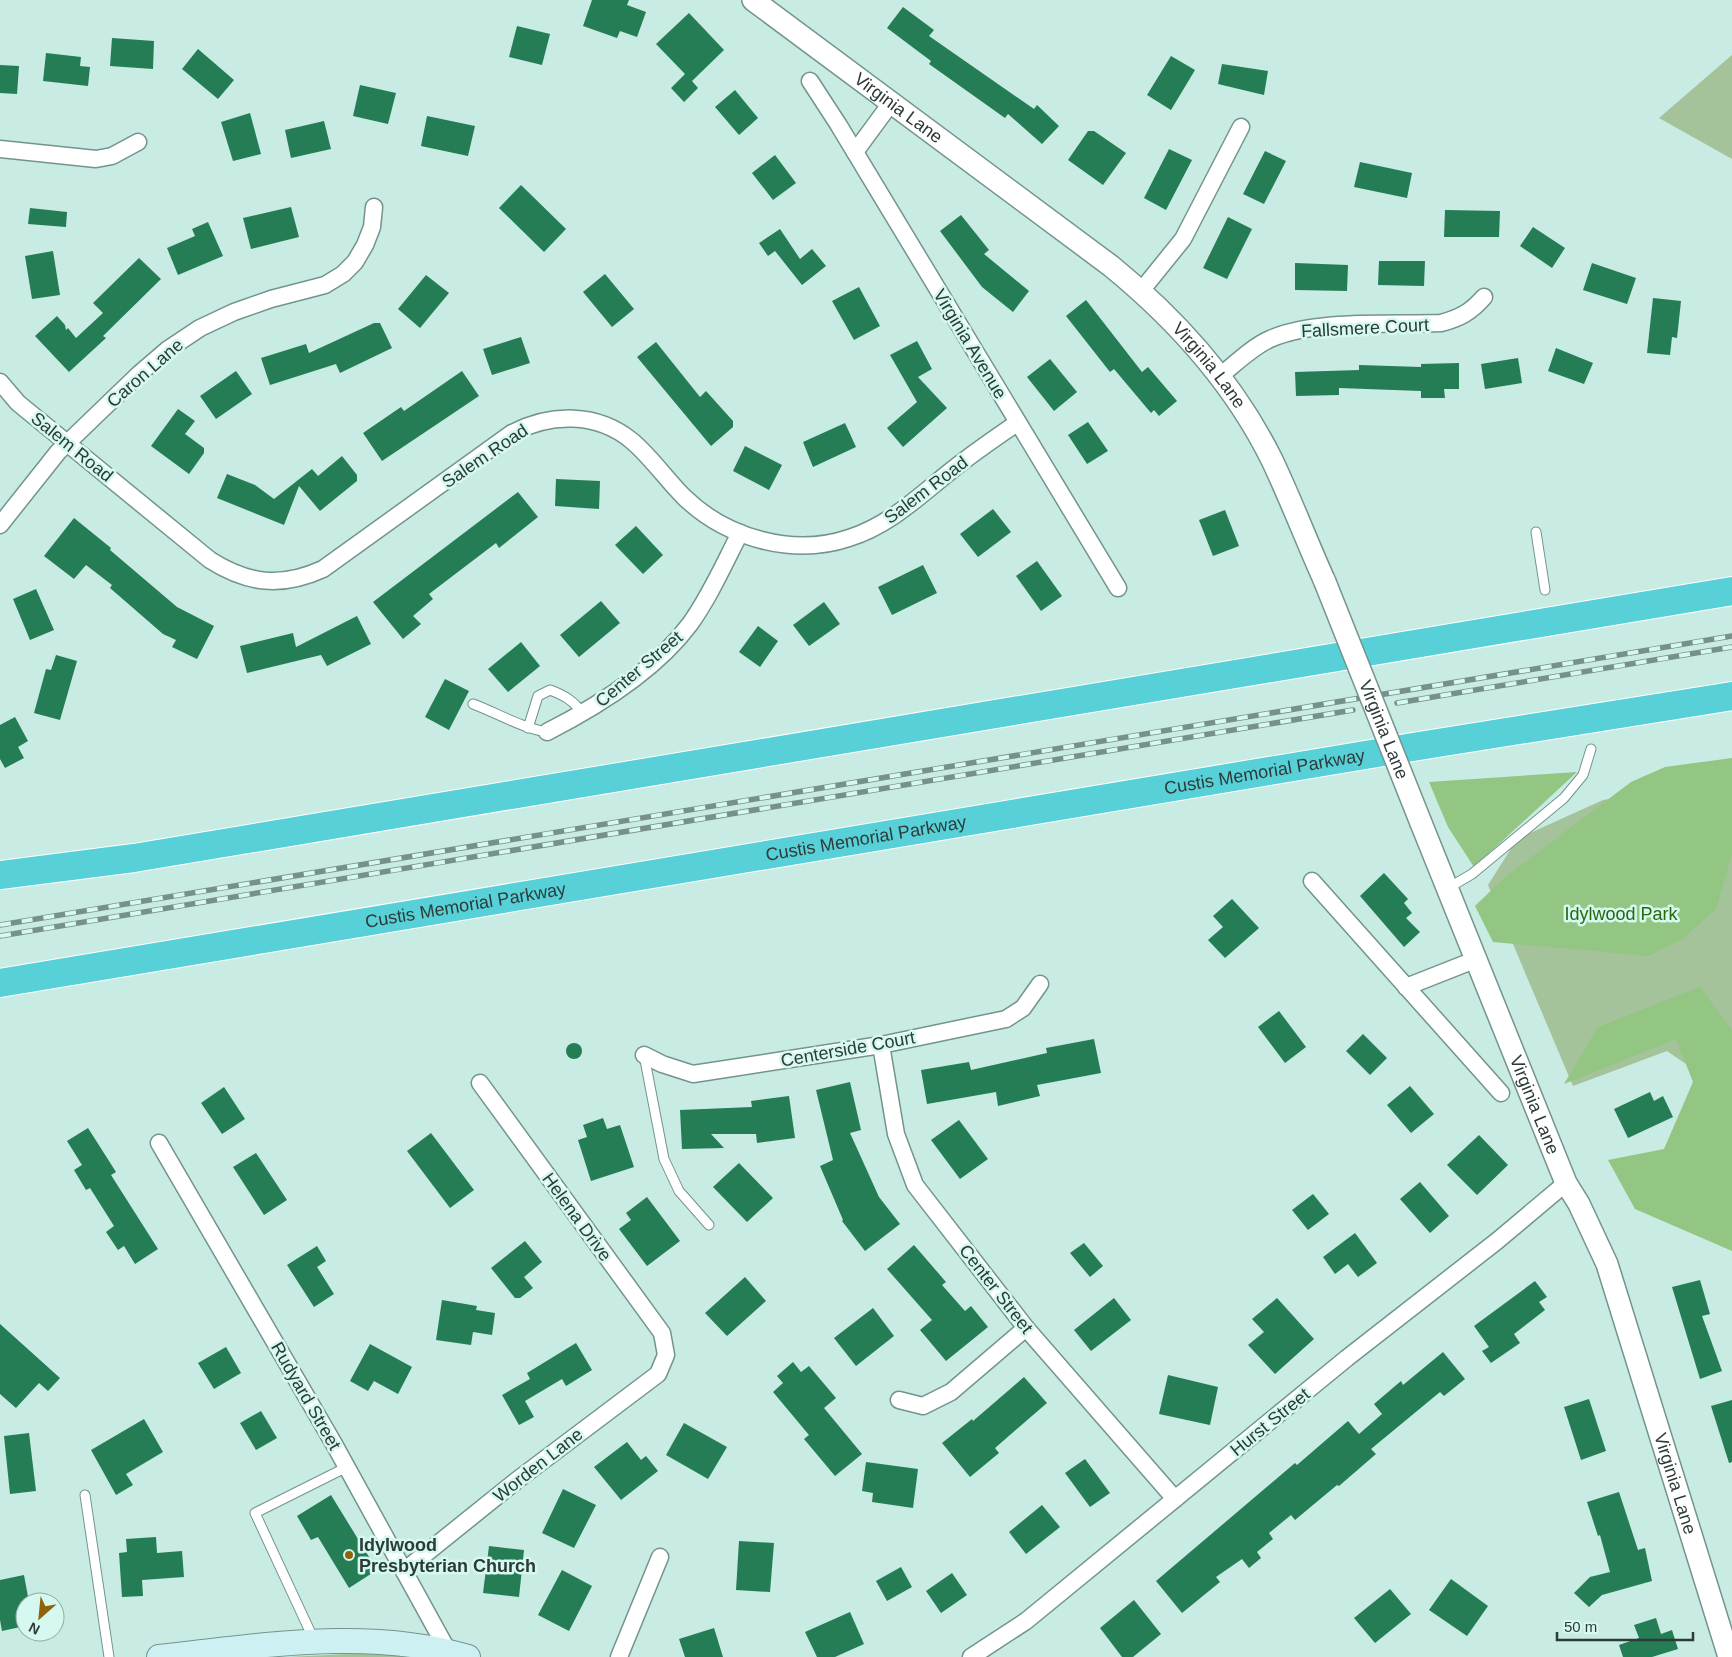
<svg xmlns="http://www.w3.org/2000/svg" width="1732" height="1657" font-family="Helvetica,sans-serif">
  <rect width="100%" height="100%" fill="#c8ebe3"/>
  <g fill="#a4c39b">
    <polygon points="1732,55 1732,159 1659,118"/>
    <polygon points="1732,779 1732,1244 1702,1075 1667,1051 1573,1086 1488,885 1517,839 1603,800"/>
    <polygon points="367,1653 409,1657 287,1657"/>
  </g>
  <g fill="#93c583">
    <polygon points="1732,758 1732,854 1716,909 1681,940 1649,956 1493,942 1475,906 1504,878 1631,782 1665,767"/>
    <polygon points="1577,772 1474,867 1448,827 1429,782"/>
    <polygon points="1700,987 1732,1030 1732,1251 1635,1209 1608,1160 1664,1149 1693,1082 1676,1039 1564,1084 1598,1027"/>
  </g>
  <g fill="#247d54">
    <polygon points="592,0 629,0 627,5 646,12 637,37 620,31 617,38 583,26"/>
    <polygon points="903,7 934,30 929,36 1034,109 1037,105 1059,126 1042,144 1008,114 1005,118 929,64 931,61 887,28"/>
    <polygon points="689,13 724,50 692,81 698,88 684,102 671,88 685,74 656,44"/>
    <polygon points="517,26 550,34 542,65 509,57"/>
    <polygon points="112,38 154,41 153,69 110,66"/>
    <polygon points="198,49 234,80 218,99 182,69"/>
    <polygon points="46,53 81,57 80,66 90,67 88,86 43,81"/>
    <polygon points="1171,56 1195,70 1171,110 1147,95"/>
    <polygon points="1222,64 1268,71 1264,95 1218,84"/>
    <polygon points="0,65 19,66 17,94 0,93"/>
    <polygon points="360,85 396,93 388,124 353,116"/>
    <polygon points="735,90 758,118 739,135 715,107"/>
    <polygon points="250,113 261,154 233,161 221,122"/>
    <polygon points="427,116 475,126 468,156 421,146"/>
    <polygon points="324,121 331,149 291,158 285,130"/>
    <polygon points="1088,131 1094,131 1126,153 1103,185 1068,160"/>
    <polygon points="1169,149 1192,160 1166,210 1144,198"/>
    <polygon points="1265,151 1286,161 1264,204 1243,194"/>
    <polygon points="775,155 796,183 773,200 752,173"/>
    <polygon points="1360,162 1412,173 1407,198 1354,187"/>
    <polygon points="521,185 566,229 544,252 499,208"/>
    <polygon points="291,207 299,237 251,249 243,218"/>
    <polygon points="30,208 67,212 66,227 28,224"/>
    <polygon points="1445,210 1500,211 1499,237 1444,237"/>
    <polygon points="961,215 989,250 984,254 1029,291 1013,312 982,287 940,231"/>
    <polygon points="1228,217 1252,229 1227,279 1203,268"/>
    <polygon points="208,222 223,256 178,275 167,248 195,236 192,229"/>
    <polygon points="1533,227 1565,248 1552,268 1520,246"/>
    <polygon points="780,229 800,259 812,249 826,266 802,285 775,251 768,256 759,243"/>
    <polygon points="53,251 60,295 32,299 25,256"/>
    <polygon points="139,258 161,279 103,336 106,338 69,372 35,336 57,316 65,325 66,330 68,328 76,338 103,313 93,303"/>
    <polygon points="1379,261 1425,261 1424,286 1378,285"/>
    <polygon points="1295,263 1348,265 1347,291 1295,290"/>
    <polygon points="1592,263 1636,278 1627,304 1583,290"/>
    <polygon points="605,274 634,309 612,327 583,292"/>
    <polygon points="426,275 449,293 420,328 398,309"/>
    <polygon points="859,287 880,326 854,340 832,301"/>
    <polygon points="1653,298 1681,301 1677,338 1672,337 1670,355 1647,353"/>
    <polygon points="1086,300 1142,372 1148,367 1177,401 1159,416 1154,410 1151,413 1114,369 1110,372 1066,316"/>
    <polygon points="374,323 380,323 392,348 340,373 336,364 270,385 261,358 306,344 309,353"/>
    <polygon points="521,337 530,363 492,375 483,349"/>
    <polygon points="917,341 932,369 918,377 947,408 903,447 887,428 917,402 890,355"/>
    <polygon points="656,342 700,397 706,391 733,421 733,427 711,446 637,357"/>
    <polygon points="1556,348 1593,363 1584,384 1548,371"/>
    <polygon points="1518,358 1522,383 1485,389 1481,364"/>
    <polygon points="1050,359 1077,392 1054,411 1027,377"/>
    <polygon points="1459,363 1459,389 1444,389 1445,398 1421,398 1421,391 1339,388 1339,395 1296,396 1295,372 1359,370 1359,365 1421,367 1421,364"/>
    <polygon points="236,371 252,394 216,419 200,396"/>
    <polygon points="462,371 479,396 382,461 363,433 401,407 404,411"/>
    <polygon points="178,409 195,421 185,434 204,448 204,453 189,474 151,446"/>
    <polygon points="1088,422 1108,451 1087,464 1068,435"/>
    <polygon points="845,423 856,447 813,467 803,442"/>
    <polygon points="745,446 782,465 769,490 733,471"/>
    <polygon points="342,456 357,475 357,481 320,511 299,486 284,525 217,498 227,474 255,485 274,499 312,469 318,476"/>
    <polygon points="556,479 600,481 599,509 555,506"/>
    <polygon points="518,492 538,517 499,548 496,543 429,594 433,599 413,616 421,624 403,639 373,602"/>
    <polygon points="993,509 1011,532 978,557 960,534"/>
    <polygon points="1225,510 1239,546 1213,556 1199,520"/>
    <polygon points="74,518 111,548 110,550 177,607 214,626 197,659 172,647 176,640 163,634 110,588 112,585 86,565 74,579 44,556"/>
    <polygon points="636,526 663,555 643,574 615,545"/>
    <polygon points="1037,561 1062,596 1041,611 1016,576"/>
    <polygon points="923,565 937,593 892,615 878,587"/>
    <polygon points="36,589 54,630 30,640 13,599"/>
    <polygon points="601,601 620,623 579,657 560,635"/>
    <polygon points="824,602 840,624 809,646 793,625"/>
    <polygon points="357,616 371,644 327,666 321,655 247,673 240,646 293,633 296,647"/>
    <polygon points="758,626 778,641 760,667 739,652"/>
    <polygon points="521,642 540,666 508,692 488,669"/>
    <polygon points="56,655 77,661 60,720 34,713 46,669 51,670"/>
    <polygon points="445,679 469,691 449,730 425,717"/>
    <polygon points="15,717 28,741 18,747 24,758 5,768 0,759 0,725"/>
    <polygon points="1384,873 1408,899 1404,903 1412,913 1406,918 1420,932 1404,947 1360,896"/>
    <polygon points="1232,899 1259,928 1225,958 1208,940 1223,927 1213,916"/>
    <polygon points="1279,1011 1306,1047 1285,1063 1258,1027"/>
    <polygon points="1363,1034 1387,1058 1370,1075 1346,1051"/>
    <polygon points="1094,1039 1101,1073 1037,1085 1040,1096 998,1106 996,1092 927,1104 921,1070 969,1062 971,1070 1047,1053 1046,1048"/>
    <circle cx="574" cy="1051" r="8"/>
    <polygon points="850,1082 861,1130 850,1133 879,1197 900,1224 865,1251 842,1221 843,1220 820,1166 833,1160 816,1090"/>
    <polygon points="1410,1086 1434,1114 1411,1133 1387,1105"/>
    <polygon points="224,1087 245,1119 222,1134 201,1103"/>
    <polygon points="1650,1092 1654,1101 1663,1096 1673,1117 1628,1138 1614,1109"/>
    <polygon points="789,1096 795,1138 757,1143 756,1134 711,1134 724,1148 682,1149 680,1110 752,1107 751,1101"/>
    <polygon points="603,1118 607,1129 620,1125 634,1167 591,1181 578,1140 587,1137 583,1125"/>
    <polygon points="959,1120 988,1159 960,1179 931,1140"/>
    <polygon points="88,1128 116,1172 111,1175 158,1249 135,1264 124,1246 118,1250 106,1232 114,1226 90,1188 86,1190 74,1170 82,1165 67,1141"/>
    <polygon points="431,1133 474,1190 450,1208 407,1151"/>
    <polygon points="1479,1135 1508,1165 1477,1195 1447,1165"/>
    <polygon points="256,1153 287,1200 264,1215 233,1167"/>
    <polygon points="739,1163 773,1198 747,1222 713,1187"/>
    <polygon points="1420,1182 1449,1216 1430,1233 1400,1199"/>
    <polygon points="1313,1194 1329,1214 1308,1230 1292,1210"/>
    <polygon points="647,1197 680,1241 647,1266 619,1229 631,1220 626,1213"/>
    <polygon points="1355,1233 1377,1263 1358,1277 1348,1264 1335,1274 1323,1257"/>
    <polygon points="525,1241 542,1262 524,1277 533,1288 520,1298 515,1298 491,1268"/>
    <polygon points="1084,1243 1103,1266 1090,1277 1070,1253"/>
    <polygon points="914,1245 946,1282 942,1285 965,1311 971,1306 988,1327 946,1361 920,1330 932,1320 887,1269"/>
    <polygon points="317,1246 326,1261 317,1267 334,1294 314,1307 287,1265"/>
    <polygon points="745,1277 766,1301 727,1336 705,1313"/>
    <polygon points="1700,1280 1710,1314 1702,1316 1722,1371 1700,1379 1672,1287"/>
    <polygon points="1535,1281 1547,1297 1539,1302 1545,1310 1514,1334 1520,1343 1491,1363 1482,1351 1489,1347 1474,1326"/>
    <polygon points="1114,1298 1131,1320 1091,1351 1074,1330"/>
    <polygon points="1277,1298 1314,1339 1275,1374 1248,1345 1264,1332 1252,1319"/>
    <polygon points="442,1300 477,1306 476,1310 495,1313 492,1335 473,1332 471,1345 436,1340"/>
    <polygon points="873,1308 894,1336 856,1366 834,1338"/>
    <polygon points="0,1324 60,1378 48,1391 39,1383 16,1408 0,1394"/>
    <polygon points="576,1343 592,1370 566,1386 562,1379 525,1401 534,1417 519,1425 502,1395 530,1379 527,1373"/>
    <polygon points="370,1344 412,1367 398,1394 374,1381 368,1391 350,1381"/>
    <polygon points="226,1347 241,1373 214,1389 198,1363"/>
    <polygon points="1443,1352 1465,1379 1444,1396 1440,1392 1371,1449 1376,1454 1339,1486 1337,1485 1295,1520 1291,1515 1269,1533 1273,1539 1257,1552 1261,1558 1249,1568 1242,1559 1216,1577 1220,1582 1182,1613 1156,1581 1295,1463 1297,1465 1348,1421 1359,1434 1382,1414 1374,1404 1401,1381 1403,1385"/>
    <polygon points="793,1362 801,1372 809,1366 836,1398 824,1408 862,1454 835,1476 804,1439 809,1435 773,1392 783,1383 777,1376"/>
    <polygon points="1168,1375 1218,1387 1210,1425 1159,1414"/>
    <polygon points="1024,1377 1047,1403 995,1448 999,1453 970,1477 942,1443 972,1419 973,1421"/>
    <polygon points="1589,1399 1606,1451 1581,1460 1564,1407"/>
    <polygon points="1732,1400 1732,1462 1729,1463 1711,1406"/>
    <polygon points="261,1411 277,1438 256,1450 240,1423"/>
    <polygon points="144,1419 163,1452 126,1474 133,1485 116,1495 91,1450"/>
    <polygon points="684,1423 727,1447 708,1479 666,1455"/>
    <polygon points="29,1433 36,1491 10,1494 4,1436"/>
    <polygon points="627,1442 641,1460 646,1456 658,1471 621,1500 594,1467"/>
    <polygon points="1085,1459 1110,1493 1090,1507 1065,1473"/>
    <polygon points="866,1462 918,1469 913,1508 872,1502 873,1493 862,1491"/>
    <polygon points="563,1489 596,1505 574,1548 542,1533"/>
    <polygon points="1619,1492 1638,1550 1645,1548 1652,1581 1602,1595 1589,1607 1574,1593 1590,1577 1610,1572 1600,1535 1598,1536 1587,1502"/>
    <polygon points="331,1495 377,1570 349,1588 318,1537 311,1540 297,1516"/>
    <polygon points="1042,1505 1060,1527 1026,1554 1009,1532"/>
    <polygon points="156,1537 157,1553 182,1551 184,1577 142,1580 143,1596 122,1597 119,1553 127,1552 126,1539"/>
    <polygon points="739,1541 774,1543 770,1592 736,1590"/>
    <polygon points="489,1546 524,1550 519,1597 483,1593"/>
    <polygon points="901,1567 912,1587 887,1601 876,1581"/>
    <polygon points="562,1570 592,1586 569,1631 538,1615"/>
    <polygon points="952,1573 967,1595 941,1613 926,1591"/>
    <polygon points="24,1575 29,1602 25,1602 25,1626 2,1631 0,1620 0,1580"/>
    <polygon points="1451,1579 1488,1606 1467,1636 1429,1610"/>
    <polygon points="1390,1589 1411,1614 1375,1643 1354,1618"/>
    <polygon points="1134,1600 1161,1634 1133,1657 1122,1657 1100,1628"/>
    <polygon points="850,1612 864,1644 835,1657 817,1657 805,1632"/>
    <polygon points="1656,1618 1661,1634 1672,1630 1678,1649 1652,1657 1623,1657 1619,1645 1639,1638 1634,1625"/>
    <polygon points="714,1628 723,1657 685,1657 679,1639"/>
  </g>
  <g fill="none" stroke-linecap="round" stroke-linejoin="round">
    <g stroke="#73948c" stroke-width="11">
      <g id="service">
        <polyline points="1536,532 1545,590"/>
        <path d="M473,704c24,9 49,24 74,28"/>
        <path d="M528,728l10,-32 12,-6c14,5 24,11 33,24"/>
        <polyline points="1448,888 1472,874 1564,798 1583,775 1591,749"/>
        <polyline points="644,1055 664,1159 679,1191 709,1225"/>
        <polyline points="85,1495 109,1657"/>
        <polyline points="314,1640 255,1513 347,1467"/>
      </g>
    </g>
    <g stroke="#73948c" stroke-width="19">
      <g id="minor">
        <polyline points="810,81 838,124 1118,588"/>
        <polyline points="0,149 96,159 112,156 138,142"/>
        <polyline points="855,152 891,103"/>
        <polyline points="1141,291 1183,239 1241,127"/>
        <path d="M1220,376c15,-12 32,-29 50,-37 46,-20 120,-14 171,-16 19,-5 30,-11 43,-26"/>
        <path d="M0,382l18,21 192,157c38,24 71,28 113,9l189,-136c39,-20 85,-21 120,8 19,16 34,38 52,56 42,41 109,60 165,41 41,-13 70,-42 103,-68 21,-17 43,-32 65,-47"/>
        <polyline points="0,525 58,452 139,374 167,350 200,328 234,312 271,299 325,285 343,274 355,262 365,245 372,227 374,207"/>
        <path d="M547,732c51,-26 108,-61 143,-108 20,-28 34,-60 50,-91"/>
        <polyline points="1312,881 1501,1093"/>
        <polyline points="1406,987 1477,959"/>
        <polyline points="881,1045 896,1134 915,1185 1026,1328 1175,1499"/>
        <polyline points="644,1055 662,1064 693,1074 881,1045 1006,1019 1023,1008 1040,984"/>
        <polyline points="159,1143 334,1444 448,1651"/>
        <polyline points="899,1400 923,1406 951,1392 1026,1328"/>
        <polyline points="404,1571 516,1481 658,1374 666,1355 662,1333 480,1083"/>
        <polyline points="619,1657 660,1557"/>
        <polyline points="971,1657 1026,1621 1347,1358 1497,1241 1566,1183"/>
      </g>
    </g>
    <g stroke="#73948c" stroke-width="24">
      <g id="tertiary">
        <path id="s1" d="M753,0l358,266c66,54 123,117 161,194 19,40 35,82 53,122"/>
        <path id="s2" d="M1421,823l145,360 13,21 28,60 122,393"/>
      </g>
    </g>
    <g stroke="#73948c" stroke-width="26">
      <path id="secondary" d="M159,1657c101,-11 210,-30 309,0"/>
    </g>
    <g stroke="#fff" stroke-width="30">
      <g id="motorway">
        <polyline points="0,875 134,858 1732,591"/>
        <path id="s3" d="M0,983l1419,-237 313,-50"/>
      </g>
    </g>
    <use href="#service" stroke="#fff" stroke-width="9"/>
    <use href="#minor" stroke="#fff" stroke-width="16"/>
    <use href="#tertiary" stroke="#fff" stroke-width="21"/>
    <use href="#secondary" stroke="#cdf1f3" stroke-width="24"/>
    <use href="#motorway" stroke="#57d0d7" stroke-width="28"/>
    <g stroke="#78908a" stroke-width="5.5">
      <g id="rail">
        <polyline points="1397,703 1732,647"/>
        <polyline points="0,925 1732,636"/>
        <polyline points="0,936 1353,710"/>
      </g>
    </g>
    <use href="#rail" stroke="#d5f8f0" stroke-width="4" stroke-dasharray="11" stroke-linecap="butt"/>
    <g stroke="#73948c" stroke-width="24" stroke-linecap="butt">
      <g id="tertiary-bridge">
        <path id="s4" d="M1325,582l96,241"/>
      </g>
    </g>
    <use href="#tertiary-bridge" stroke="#fff" stroke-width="21"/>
  </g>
  <circle fill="#8f630b" stroke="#d5f8f0" stroke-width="2" cx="349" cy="1555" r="5"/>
  <g text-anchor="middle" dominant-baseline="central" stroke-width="5" stroke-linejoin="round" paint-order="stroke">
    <g font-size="18" fill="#2d3b38" stroke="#d5f8f0">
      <text stroke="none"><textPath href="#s1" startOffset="181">Virginia Lane</textPath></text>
      <text transform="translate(1365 328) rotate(-3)">Fallsmere Court</text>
      <text transform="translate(970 344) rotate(59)">Virginia Avenue</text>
      <text stroke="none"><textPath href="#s1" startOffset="586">Virginia Lane</textPath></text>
      <text transform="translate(145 373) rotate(-41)">Caron Lane</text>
      <text transform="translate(72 447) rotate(39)">Salem Road</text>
      <text transform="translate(485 456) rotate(-34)">Salem Road</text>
      <text transform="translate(926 490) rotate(-37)">Salem Road</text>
      <text transform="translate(639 669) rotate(-40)">Center Street</text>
      <text stroke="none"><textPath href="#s4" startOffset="159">Virginia Lane</textPath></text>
      <text stroke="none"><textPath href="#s3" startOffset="1282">Custis Memorial Parkway</textPath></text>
      <text stroke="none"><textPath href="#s3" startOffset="878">Custis Memorial Parkway</textPath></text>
      <text stroke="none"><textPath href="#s3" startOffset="472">Custis Memorial Parkway</textPath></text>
      <text transform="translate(848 1049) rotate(-10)">Centerside Court</text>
      <text stroke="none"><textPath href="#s2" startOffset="304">Virginia Lane</textPath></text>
      <text transform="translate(577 1217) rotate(54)">Helena Drive</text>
      <text transform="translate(996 1289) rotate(52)">Center Street</text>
      <text transform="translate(306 1396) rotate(60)">Rudyard Street</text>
      <text transform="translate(1270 1422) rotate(-39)">Hurst Street</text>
      <text transform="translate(538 1465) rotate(-38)">Worden Lane</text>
      <text stroke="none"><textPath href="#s2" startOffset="709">Virginia Lane</textPath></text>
    </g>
    <g font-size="18" fill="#29680c" stroke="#d5f8f0">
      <text x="1621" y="914">Idylwood Park</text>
    </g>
    <g font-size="18" font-weight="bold" fill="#2d3b38" stroke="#d5f8f0" text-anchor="start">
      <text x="359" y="1545">Idylwood<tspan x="359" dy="21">Presbyterian Church</tspan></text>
    </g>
  </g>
  <g transform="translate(40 1617) rotate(207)"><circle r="24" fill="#d5f8f0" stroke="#92aca6"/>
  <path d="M0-4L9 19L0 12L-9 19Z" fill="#8f630b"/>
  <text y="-8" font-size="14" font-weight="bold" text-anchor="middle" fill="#2d3b38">N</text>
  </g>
  <path d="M1557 1632v8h136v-8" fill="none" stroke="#2d3b38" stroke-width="2.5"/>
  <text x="1564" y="1632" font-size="15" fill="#2d3b38" stroke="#d5f8f0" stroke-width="4" paint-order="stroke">50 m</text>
</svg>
